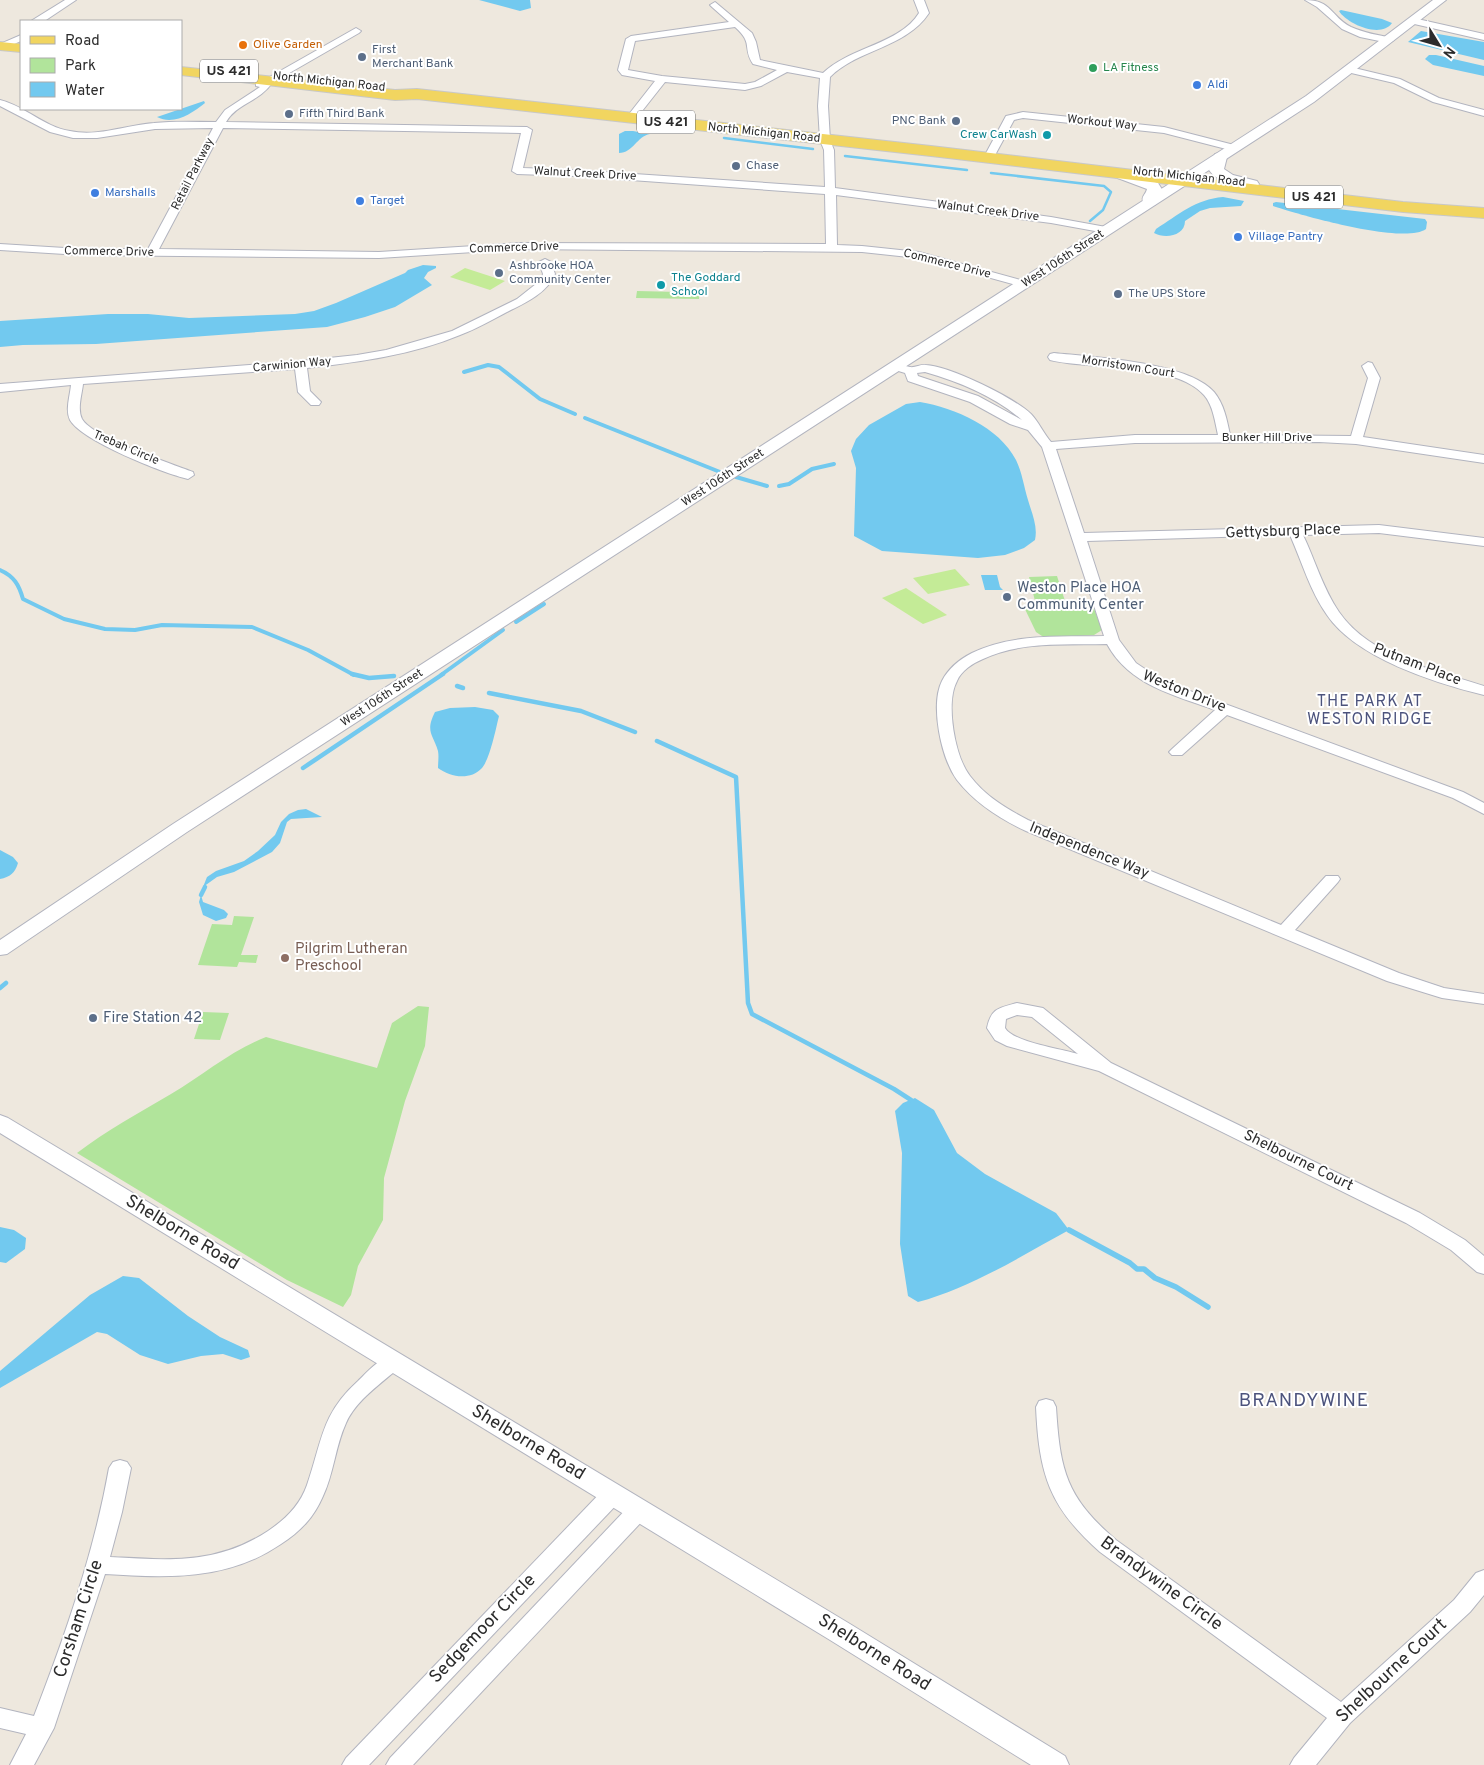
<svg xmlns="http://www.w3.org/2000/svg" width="1484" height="1765" font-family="Overpass,sans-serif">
  <rect width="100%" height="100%" fill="#eee8de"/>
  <g fill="#b1e49b">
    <polygon points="680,288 700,288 699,299 636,298 637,291 680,292"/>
    <polygon points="1057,576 1065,601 1035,601 1029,577"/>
    <polygon points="1092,603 1102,630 1094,635 1045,638 1036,632 1023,605"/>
    <polygon points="234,916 254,917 241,955 258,955 256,963 239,962 237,967 198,965 212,924 232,925"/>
    <path d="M418,1006l11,1 -4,39 -20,55 -21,77 -1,42 -25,46 -7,29 -8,12 -56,-27 -210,-127c30,-23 62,-40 94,-59 32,-19 61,-44 95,-57l111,31 15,-45z"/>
    <polygon points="203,1012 229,1013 220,1040 194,1039"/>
  </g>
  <g fill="#c4eb97">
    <polygon points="465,268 505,281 490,290 450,277"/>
    <polygon points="955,569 970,585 928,594 913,578"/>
    <polygon points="906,588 947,615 923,624 882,598"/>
  </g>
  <g fill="#72c9ef">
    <polygon points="479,0 530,0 531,8 520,11"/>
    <path d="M1341,10l41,9 10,4c-11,16 -45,1 -53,-12z"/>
    <polygon points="1421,31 1484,42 1484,60 1408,42"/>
    <polygon points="1429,55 1436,55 1484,66 1484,76 1433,65 1425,59"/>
    <path d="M204,101l1,2c-13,10 -31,23 -48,14z"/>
    <path d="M633,131l17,3c-13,2 -17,19 -31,19v-19l6,-3z"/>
    <path d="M1223,197l21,4 -3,5 -31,2 -10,3 -15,10c0,15 -20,18 -31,12l2,-4c22,-14 40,-30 67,-32z"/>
    <path d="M1276,202l149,17 2,3 -1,7c-22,16 -126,-14 -153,-23v-3z"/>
    <polygon points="423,265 436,266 436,268 428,272 424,278 432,285 395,307 365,317 327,327 96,344 23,345 0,347 0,321 108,314 148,314 189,318 295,314 314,311 336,303 405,273 408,270"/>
    <path d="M920,402c35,6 79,25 96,58 6,12 8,27 12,40 4,14 10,26 7,40l-11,8 -19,7 -27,3 -96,-7 -28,-15 2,-68 -5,-17 5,-12 13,-14 37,-21z"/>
    <polygon points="981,575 997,575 1000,587 1003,590 985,590"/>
    <path d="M475,707l18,3 6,6c-3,12 -9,43 -17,52 -12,13 -32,9 -44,0 0,-5 1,-12 0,-17 -5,-17 -13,-19 -3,-39l15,-4z"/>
    <polygon points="306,809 322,817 291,819 287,822 280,843 272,852 234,872 217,877 203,887 207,877 216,871 244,861 258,851 275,835 281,822 289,814 298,810"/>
    <path d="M0,850l13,7 5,6c-3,10 -8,14 -18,16z"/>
    <polygon points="201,895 203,902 224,910 228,914 226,918 216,921 203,915 199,902"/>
    <path d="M915,1098l19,12 23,43 28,21 71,39 13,17c-48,26 -98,58 -151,72l-10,-6 -8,-52 2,-91 -7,-42 8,-8z"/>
    <polygon points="0,1227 14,1230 26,1238 25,1249 6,1263 0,1262"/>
    <polygon points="123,1276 139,1278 188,1316 220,1337 248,1350 250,1357 241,1360 223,1354 201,1356 168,1364 140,1355 107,1334 97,1332 0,1388 0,1371 90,1295"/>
  </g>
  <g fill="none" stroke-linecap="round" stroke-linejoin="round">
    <g stroke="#72c9ef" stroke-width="2.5">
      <polyline points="724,138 813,149"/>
      <polyline points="845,156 967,170"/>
      <polyline points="991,173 1104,186 1111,192 1103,210 1090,221"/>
    </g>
    <g stroke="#72c9ef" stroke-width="4">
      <polyline points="464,372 488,365 499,367 540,399 575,414"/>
      <polyline points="585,418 720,472"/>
      <polyline points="736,477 767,486"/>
      <polyline points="779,486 789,484 812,469 834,464"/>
      <path d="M0,570c14,6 19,15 23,29l41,20 41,10 30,1 27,-5 90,2 56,23 46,25"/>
      <polyline points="516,622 544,604"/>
      <polyline points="441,675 503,630"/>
    </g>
    <g stroke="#72c9ef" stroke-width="4.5">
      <polyline points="352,674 369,678 394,676"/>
      <polyline points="457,686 463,688"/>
      <polyline points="489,693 581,711 635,732"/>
      <polyline points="657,741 736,777 748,1003 752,1014 894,1089 911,1100"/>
      <polyline points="303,768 443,674"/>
      <polyline points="201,895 205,887"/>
      <polyline points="0,988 6,983"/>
    </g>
    <polyline stroke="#72c9ef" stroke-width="5.5" points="1069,1230 1130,1263 1137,1269 1144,1269 1155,1278 1176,1287 1208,1307"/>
    <g stroke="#b2b4bf" stroke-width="2">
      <g id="minor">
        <polygon points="65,0 76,0 46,20 31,21"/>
        <path d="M914,0h10l5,13c-23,35 -71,36 -99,64l-2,29 2,34 4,10 1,38 216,29 55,10 5,3 -5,3 -55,-10 -215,-28 1,50 25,1 57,6 109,30 2,2 -2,2h-8l-102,-28 -56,-6 -342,-3 -141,9 -298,-3 -81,-5v-6l81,5h67l65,-121 -58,1 -58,9h-24l-23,-6 -50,-26v-6c25,6 44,27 70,31 28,6 56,-6 84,-8 20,-2 41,-1 62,-1l9,-12 35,-23 -4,-1v-4l10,-3 90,-51 5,3 -2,2 -87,50c-12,18 -36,21 -46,39l301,5 5,3 -9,38 52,2 250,17 -1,-37 -4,-10 -2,-34 2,-28 -33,-6 -26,14 -16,4 -80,-8 -30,38 -4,1 -5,-3 29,-37 -33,-6 -4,-5 8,-31 5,-3 98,-14 -17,-15 -2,-2 5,-3 37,31 4,9 4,18 63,13c27,-26 77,-29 96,-60zM735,27c19,17 7,20 18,37l24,6 -22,12 -10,2 -83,-8 -34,-6 7,-29zM223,128l298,5 -9,38 5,3 58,2 250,18 1,50 -306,-1 -141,9 -220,-3z"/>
        <path d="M1305,0c27,0 25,16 46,27 13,6 27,8 41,11l2,2 -5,3 -29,-6 -18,-8 -25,-22z"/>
        <polygon points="1413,18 1484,34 1484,40 1410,23 1410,19"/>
        <polygon points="21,35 21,41 0,50 0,44"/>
        <polygon points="1350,67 1400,79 1439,98 1484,110 1484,116 1433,102 1394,83 1347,72 1347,68"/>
        <polygon points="1023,112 1164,127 1238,146 1239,148 1234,151 1164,133 1023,118 1014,120 994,157 986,157 985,155 1006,116"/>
        <path d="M545,259l6,3 4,12c-8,20 -32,30 -50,39 -15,8 -29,16 -45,22 -48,20 -101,27 -153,33l3,23 11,11 -2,3h-8l-13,-13 -3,-23 -212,15c-1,10 -6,25 -1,35 11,19 88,44 111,53l1,3 -6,4c-25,-6 -106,-38 -118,-59 -5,-10 0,-24 1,-35l-71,7v-8l301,-23 56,-6 29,-5 66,-19 65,-32 24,-19 2,-6 -4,-12z"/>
        <path d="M1054,353c38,4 135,9 160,39 10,12 13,28 16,43l121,1 17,-58 -6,-12 6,-4 4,1 8,15 -17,59 121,18v8l-128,-19 -37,-2 -184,1 -79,6 28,84 295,-8 105,13v8l-105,-13 -76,2c12,25 20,54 36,77 31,45 96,58 145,74v9c-49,-12 -128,-37 -157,-80 -17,-24 -25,-53 -37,-80l-203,6 32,99 17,23 27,18 300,111 21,11v11l-31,-16 -226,-83 -45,40h-10l-3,-3 3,-3 43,-39c-41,-15 -86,-25 -108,-66 -41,1 -86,-3 -124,15 -10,4 -22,12 -26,22 -12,22 -2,76 13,95 15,20 37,33 58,44l253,105 45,-49h12l2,3 -2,3 -43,48 104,43 45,15 40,6v10l-42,-6 -55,-17 -361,-150c-26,-12 -51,-28 -69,-51 -16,-22 -27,-75 -15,-99 6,-12 18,-22 30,-28 41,-20 88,-16 132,-17l-62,-189 -14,-17 -18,-6 -40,-22 -62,-21 -3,-8 -13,-4 -2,-3 2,-3c7,-1 11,3 18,4 5,1 11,-3 16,-2 23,1 87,32 105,49 7,7 13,20 20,28l84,-7h83c-3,-13 -5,-30 -14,-40 -29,-33 -114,-25 -154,-35l-2,-3 2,-3zM925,372c35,10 69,24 97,48l-44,-24 -60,-20 -1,-3z"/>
        <path d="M1017,1003l26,5 68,55 309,150 45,27 19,16v18l-7,-2 -26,-22 -45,-27 -307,-152 -92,-25 -12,-6 -8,-12c4,-20 12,-20 30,-25zM1017,1015l15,2 46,37c-17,-5 -65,-12 -73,-26l1,-9z"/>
        <path d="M394,1353l7,3 3,5 -3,5c-19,17 -45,34 -55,57 -11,24 -12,50 -23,73 -9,21 -22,35 -42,48 -54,37 -114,34 -176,30l-51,154 -20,37h-24l16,-31 -26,-6v-20l34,8c31,-80 60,-163 75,-248l4,-6 7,-2 7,2 4,6 -9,44 -12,45c60,3 106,8 158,-26 18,-12 32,-26 39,-46 15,-43 14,-71 51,-104 10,-10 22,-23 36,-28z"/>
        <path d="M1046,1399l7,2 3,6c4,64 10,90 60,133l225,162 113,-102 22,-27 8,-3v25l-14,17 -120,111 -34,42h-26l4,-7 33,-40 -227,-166c-51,-45 -61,-78 -64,-145l3,-6z"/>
        <polygon points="613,1486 621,1488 624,1494 621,1500 369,1765 342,1765 346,1758 605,1488"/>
        <polygon points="639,1502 647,1504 650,1510 647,1516 413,1765 386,1765 390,1758 631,1504"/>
      </g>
    </g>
    <g stroke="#b2b4bf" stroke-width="2">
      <g id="tertiary">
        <polygon points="1433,0 1446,0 1314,102 187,832 7,954 0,955 0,940 173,824 1306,96"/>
        <polygon points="0,1115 8,1118 850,1624 1065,1756 1069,1765 1031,1765 830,1640 0,1133"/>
      </g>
    </g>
    <g stroke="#b2b4bf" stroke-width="2">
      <g id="secondary">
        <path d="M1220,153l5,1 2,3 -3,12 9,6 24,6 2,3 -2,3c-14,4 -40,-5 -48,-17l6,-16z"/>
        <path d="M1120,170l38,13 5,8 -6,6 -2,8h-10c-6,-8 1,-10 2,-16l-32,-12 -2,-3 2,-3z"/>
      </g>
    </g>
    <g stroke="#c8c8c8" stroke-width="2">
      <g id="primary">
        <polygon points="0,42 21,44 21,52 0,50"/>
        <polygon points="181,67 395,90 417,89 931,146 1403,202 1484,208 1484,218 1403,212 931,156 417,99 395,100 181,75"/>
      </g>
    </g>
    <use href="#minor" fill="#fff" fill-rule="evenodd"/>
    <use href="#tertiary" fill="#fff" fill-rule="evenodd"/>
    <use href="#secondary" fill="#fff" fill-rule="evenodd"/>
    <use href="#primary" fill="#f1d560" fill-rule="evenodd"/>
  </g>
  <circle fill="#e8710a" stroke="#fff" stroke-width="2" cx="243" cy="45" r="5"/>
  <g fill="#5c6f8a" stroke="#fff" stroke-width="2">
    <circle cx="362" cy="57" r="5"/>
    <circle cx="289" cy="114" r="5"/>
    <circle cx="956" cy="121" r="5"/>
    <circle cx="736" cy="166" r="5"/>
    <circle cx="499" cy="273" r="5"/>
    <circle cx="1118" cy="294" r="5"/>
    <circle cx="1007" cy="597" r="5"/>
    <circle cx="93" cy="1018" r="5"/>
  </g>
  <circle fill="#2e9e5b" stroke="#fff" stroke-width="2" cx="1093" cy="68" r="5"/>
  <g fill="#3f7fe0" stroke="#fff" stroke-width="2">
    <circle cx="1197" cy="85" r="5"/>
    <circle cx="95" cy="193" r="5"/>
    <circle cx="360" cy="201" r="5"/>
    <circle cx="1238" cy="237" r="5"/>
  </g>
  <g fill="#0f9aa8" stroke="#fff" stroke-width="2">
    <circle cx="1047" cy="135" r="5"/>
    <circle cx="661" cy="285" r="5"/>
  </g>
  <circle fill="#8d6e63" stroke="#fff" stroke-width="2" cx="285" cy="958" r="5"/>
  <g text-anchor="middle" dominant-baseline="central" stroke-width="4" stroke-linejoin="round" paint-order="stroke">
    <g font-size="12" fill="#c56008" stroke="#fff" text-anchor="start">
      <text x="253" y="45">Olive Garden</text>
    </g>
    <g font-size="12" fill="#4e5e75" stroke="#fff" text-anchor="start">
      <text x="372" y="50">First<tspan x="372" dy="14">Merchant Bank</tspan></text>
      <text x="299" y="114">Fifth Third Bank</text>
      <text x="946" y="121" text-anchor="end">PNC Bank</text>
      <text x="746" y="166">Chase</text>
      <text x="509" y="266">Ashbrooke HOA<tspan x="509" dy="14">Community Center</tspan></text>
      <text x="1128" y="294">The UPS Store</text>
    </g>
    <g font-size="12" fill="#27864d" stroke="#fff" text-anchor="start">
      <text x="1103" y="68">LA Fitness</text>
    </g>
    <g font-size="12" fill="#2c2c2c" stroke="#fff">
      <text transform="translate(329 82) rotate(6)">North Michigan Road</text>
      <text transform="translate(1102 123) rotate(6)">Workout Way</text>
      <text transform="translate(764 133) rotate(6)">North Michigan Road</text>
      <text transform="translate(193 174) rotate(-63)">Retail Parkway</text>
      <text transform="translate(585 174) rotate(3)">Walnut Creek Drive</text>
      <text transform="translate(1189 177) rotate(6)">North Michigan Road</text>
      <text transform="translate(988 211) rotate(7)">Walnut Creek Drive</text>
      <text transform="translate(514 248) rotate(-2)">Commerce Drive</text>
      <text transform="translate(109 252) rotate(1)">Commerce Drive</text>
      <text transform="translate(1063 259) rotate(-33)">West 106th Street</text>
      <text transform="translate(947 264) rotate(14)">Commerce Drive</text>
      <text transform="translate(292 365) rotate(-5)">Carwinion Way</text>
      <text transform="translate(1128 367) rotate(9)">Morristown Court</text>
      <text x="1267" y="438">Bunker Hill Drive</text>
      <text transform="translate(126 448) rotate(23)">Trebah Circle</text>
      <text transform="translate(723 478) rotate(-33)">West 106th Street</text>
      <text transform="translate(382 698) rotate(-33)">West 106th Street</text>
    </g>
    <g font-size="12" fill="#366cbe" stroke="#fff" text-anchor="start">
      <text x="1207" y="85">Aldi</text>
      <text x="105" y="193">Marshalls</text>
      <text x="370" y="201">Target</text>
      <text x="1248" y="237">Village Pantry</text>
    </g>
    <g font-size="12" fill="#0d838f" stroke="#fff" text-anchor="end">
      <text x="1037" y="135">Crew CarWash</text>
      <text x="671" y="278" text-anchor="start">The Goddard<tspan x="671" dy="14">School</tspan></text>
    </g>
    <g fill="#fff" stroke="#6b6b6b" stroke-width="1">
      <rect x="200" y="59.5" width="58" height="23" rx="4"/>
      <rect x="637" y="110.5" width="58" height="23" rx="4"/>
      <rect x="1285" y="185.5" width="58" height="23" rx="4"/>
    </g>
    <g font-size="14" font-weight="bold" fill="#2c2c2c">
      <text x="229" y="71">US 421</text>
      <text x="666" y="122">US 421</text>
      <text x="1314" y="197">US 421</text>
    </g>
    <g font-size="15" fill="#2c2c2c" stroke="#fff">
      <text transform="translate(1283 532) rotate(-2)">Gettysburg Place</text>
      <text transform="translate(1417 665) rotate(21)">Putnam Place</text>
      <text transform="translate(1184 692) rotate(22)">Weston Drive</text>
      <text transform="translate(1089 851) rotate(22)">Independence Way</text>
      <text transform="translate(1298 1161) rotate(26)">Shelbourne Court</text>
    </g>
    <g font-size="15" fill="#4e5e75" stroke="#fff" text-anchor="start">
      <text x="1017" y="588">Weston Place HOA<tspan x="1017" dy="17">Community Center</tspan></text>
      <text x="103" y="1018">Fire Station 42</text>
    </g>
    <g font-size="15" fill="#785e54" stroke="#fff" text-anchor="start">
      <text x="295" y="949">Pilgrim Lutheran<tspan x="295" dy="17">Preschool</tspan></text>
    </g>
    <g font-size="16" letter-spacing="1" fill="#4c537d" stroke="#fff">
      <text x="1370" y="702">THE PARK AT<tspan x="1370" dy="18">WESTON RIDGE</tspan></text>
    </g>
    <g font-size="18" fill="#2c2c2c" stroke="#fff">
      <text transform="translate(182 1233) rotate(31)">Shelborne Road</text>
      <text transform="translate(528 1443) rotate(31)">Shelborne Road</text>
      <text transform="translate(1161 1584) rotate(36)">Brandywine Circle</text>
      <text transform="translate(79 1619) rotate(-72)">Corsham Circle</text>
      <text transform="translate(483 1629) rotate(-46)">Sedgemoor Circle</text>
      <text transform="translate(874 1653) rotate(32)">Shelborne Road</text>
      <text transform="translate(1392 1671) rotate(-43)">Shelbourne Court</text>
    </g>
    <g font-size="19" letter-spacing="1" fill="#4c537d" stroke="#fff">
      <text x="1304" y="1401">BRANDYWINE</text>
    </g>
  </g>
  <rect x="20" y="20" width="162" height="90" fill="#ffffff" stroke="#ababab"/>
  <rect x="30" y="36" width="25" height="8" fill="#f1d560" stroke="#ababab"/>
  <text x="65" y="45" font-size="15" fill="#2c2c2c">Road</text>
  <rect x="30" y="58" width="25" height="15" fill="#b1e49b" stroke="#ababab"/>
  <text x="65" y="70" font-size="15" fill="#2c2c2c">Park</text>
  <rect x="30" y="82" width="25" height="15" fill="#72c9ef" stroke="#ababab"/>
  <text x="65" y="95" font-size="15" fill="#2c2c2c">Water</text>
  <g transform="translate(1439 45) rotate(127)" stroke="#ffffff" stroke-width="4" paint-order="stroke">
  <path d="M0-4L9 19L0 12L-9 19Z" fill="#2c2c2c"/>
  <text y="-8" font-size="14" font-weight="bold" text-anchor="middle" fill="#2c2c2c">N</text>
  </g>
</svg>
